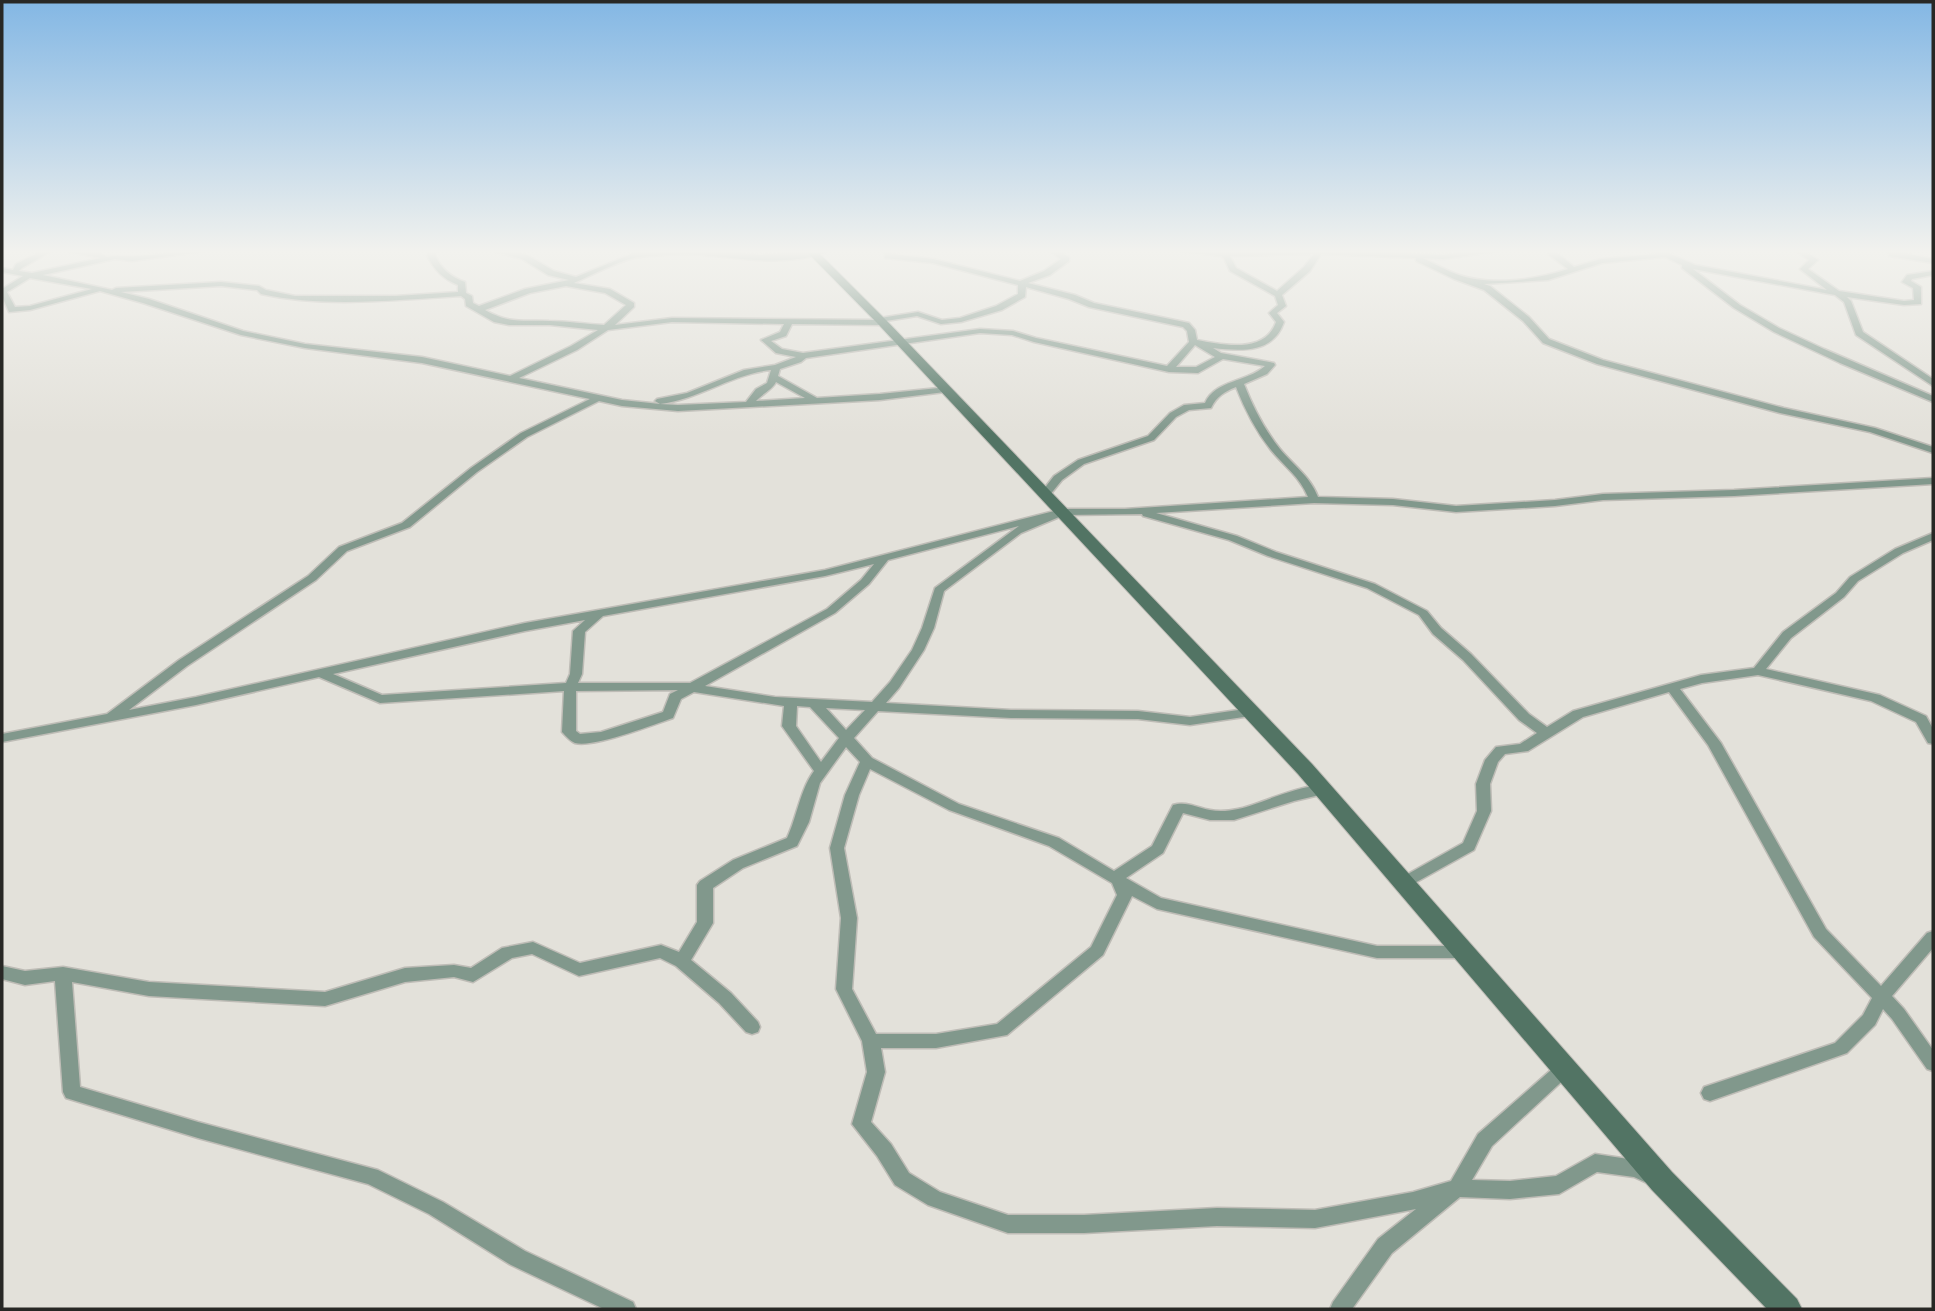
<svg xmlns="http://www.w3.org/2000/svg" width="1935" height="1311" font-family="'IBM Plex Serif',serif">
  <rect width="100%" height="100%" fill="#e3e1da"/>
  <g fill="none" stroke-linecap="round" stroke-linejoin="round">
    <g stroke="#bebcb6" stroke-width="3">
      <g id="street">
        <path d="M44,250h9l-31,18 -3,3 13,2 69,-15 -41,-8c15,0 36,-1 47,7 10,-3 19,0 28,-1 27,-1 53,-6 79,-6l-82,11 -17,-2 -72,16 69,15 4,-2 105,-6 38,4 7,4 29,6h101l62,-4v-7c-15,-6 -24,-15 -31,-30l4,-5h7l-3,5c6,14 16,22 30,27l1,11 6,3 1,7 6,3 46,-17 44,-9 -21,-5 -26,-16 -34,-9h15l24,5 27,16 22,6 58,-24 67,-3 59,5 71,-5c-35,17 -90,9 -128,5 -20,-2 -44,0 -64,2 -17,2 -49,19 -65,26l36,6 24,14v4l-19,18 57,-7 204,2 4,-2 38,-6 24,8 18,-2 36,-12 22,-12v-9l-85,-22 -48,-5 -1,-8h8v4l41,5 87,22 24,-10 17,-12 -13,-9h9l12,7v4l-19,14 -22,8 47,12 19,8 95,20 6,7 2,10c26,5 68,14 79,-18l-7,-9 9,-8 -3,-9 -45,-25 -6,-13 -3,-2 -52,-6h161l113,5 39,-5h25l-64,9 -20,-1c12,6 24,13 36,17 33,11 76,5 109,-6l-20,-15 1,-4h9l-2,2 18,15 27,-8 56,-5 -5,-4h10l33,15 132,25 -27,-21 9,-9 -15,-10h9l15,10 -10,9 31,22 65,10 10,-1 -1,-12 -11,-6 5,-7 26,-4v4l-21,4 -1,2 10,6v17l-17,1 -57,-8 4,4 12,31 70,47v7l-77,-51 -12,-33 -9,-7 -142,-26 47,36 39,23 45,21 109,47v6l-93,-39 -66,-31 -40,-24 -52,-40v-3l-17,-8 -63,6 -54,17 -64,4 6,2 39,31 20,22 54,21 181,48 91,20 58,19v6l-63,-21 -90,-19 -183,-49 -54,-21 -20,-22 -39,-31 -30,-11 -38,-18v-3l-95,-4 -11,17 -28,24 4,11 -9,7 7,9c-11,32 -43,29 -71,26l8,5 53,10 1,2 -8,9 -23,10c9,23 20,45 36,65 13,16 30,27 38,48l75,2 63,7 99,-6 48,-6 131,-4 199,-12v6l-199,12 -131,4 -48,6 -99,6 -63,-7 -79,-2 -158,10 81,23 39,16 99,32 52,27 14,17 30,26 58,60 18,13 26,-16 128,-36 53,-7 29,-36 53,-39 14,-16 45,-28 38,-16v7l-30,13 -45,28 -14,16 -53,41 -25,31 114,26 46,21 7,13v15l-5,-1 -12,-21 -45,-21 -113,-26 -56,8 -22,6 41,54 105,186 55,57 46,-53 6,-2v17l-41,48 12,13 29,41v21l-6,-2 -35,-50 -9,-10 -8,16 -28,28 -137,48 -6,-2 -3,-6 3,-6 131,-44 28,-28 9,-17 -58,-61 -106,-192 -39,-53 -86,25 -55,34 -23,3 -7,8 -8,22 1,27 -17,39 -70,39 -5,-2 -3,-4 3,-4 64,-36 14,-32 -1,-27 9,-24 11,-13 24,-3 17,-11 -18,-13 -56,-60 -30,-26 -14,-19 -52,-27 -99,-32 -39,-16 -86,-24 -1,-2 -78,1 -43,18 -77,58 -10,37 -10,22 -25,38 -13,15 125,7 127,1 52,6 62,-9 6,4 -1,3 -67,10 -52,-6 -127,-1 -133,-7 -24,27 18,20 87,46 100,34 55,33 38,-25 21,-41c14,-4 24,3 37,5 9,2 19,1 28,-1 24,-5 67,-28 90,-22l2,3 -2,3 -34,8 -60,19h-24l-27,-7 -20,40 -37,25 35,20 216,48h86l6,2 2,4 -2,4 -6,2h-86l-220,-49 -25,-13 -29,59 -96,80 -71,13h-55l4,24 -14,50 20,22 18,29 31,19 68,23h76l133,-7 98,2 98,-18 38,-11 27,-47 81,-71 6,-3 6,3 3,5 -3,5 -79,73 -20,34 38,1 46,-5 39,-22 40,6 21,9 2,6 -2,6 -7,3 -15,-7 -37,-5 -38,22 -49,5 -50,-2 -68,56 -40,56h-22l3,-7 45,-63 38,-30 -101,19 -98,-2 -133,7h-76l-80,-28 -33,-20 -18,-29 -25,-32 15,-52 -5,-31 -26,-52 5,-71 -11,-70 15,-53 15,-33 -14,-15 -26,36 -11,39 -12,24 -54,22 -30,20v35l-22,37 40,33 27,29 2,5 -2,5 -6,2 -6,-2 -27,-29 -43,-37 -16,-8 -81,18 -47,-22 -20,4 -39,24 -19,-5 -49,5 -80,24 -176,-10 -77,-14 8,105 118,35 180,48 65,32 82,49 108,51 3,7h-32l-93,-44 -82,-51 -61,-30 -170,-46 -132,-40 -3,-6 -8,-111 -30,4 -23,-6v-13l23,5 38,-4 86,15 176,10 80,-24 49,-3 17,3 31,-20 31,-6 47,21 81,-18 18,7 18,-30v-37l3,-4 33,-21 54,-22c10,-21 13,-48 27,-67l-32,-45 2,-20 -90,-14 -13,7 -8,19c-21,7 -79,30 -98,25 -5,-2 -9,-7 -13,-11l2,-41 -184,12 -61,-26 -123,28 -194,37v-8l105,-20 72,-54 129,-84 31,-29 63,-24 69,-55 50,-35 69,-34 -168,-36 -117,-15 -64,-13 -98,-32 -43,-12 -70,19 -21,2 -7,-16v-7l21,-13 -21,-4v-4l11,2 3,-6zM1314,254l-10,13 -27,24 -41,-23 -6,-12zM30,278l62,11 -62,17 -15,1 -8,-15zM221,286l36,4 4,4c63,14 135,6 200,2l4,3 1,7 28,16 15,3h41l48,5 -27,16 -61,30 -88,-19 -117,-13 -62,-13 -94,-32 -28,-7zM566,286l39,7 21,12 -22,20c-18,-1 -37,-4 -55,-4 -28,-1 -39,3 -64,-11l45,-17zM1026,287l43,12 20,8 94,20 4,4 2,11 -22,24 -131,-28 -23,-7 -33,-2 -177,24 -21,-4 -11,-8 15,-5 6,-12 91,1h3v-4l31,-5 24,8 20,-2 41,-12 23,-13zM672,322l112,2 -4,8 -19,8 15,13 20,4 -21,8 -31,5 -57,23 -30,6 -2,2 5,3 -38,-4 -103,-22 58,-28 31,-20zM980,333l32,2 22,7 135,30 29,1 25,-14 42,7c-18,16 -50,14 -60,37l-21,2 -14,8 -22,23 -70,24 -24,16 -14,18 1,2h8l13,-16 22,-16 70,-24 22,-23 13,-7 22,-2c6,-12 13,-16 25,-21 9,23 20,44 35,63 13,16 29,27 37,47l-183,12h-63l-237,61 -300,53 -329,74 -67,13 58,-44 129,-86 31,-29 63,-24 67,-55 50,-35 72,-36 23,5 56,5 202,-11 65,-8 4,-3 -1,-2 -68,7 -63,4 -39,-22 2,-7 21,-7 5,-4zM1195,345l20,12 -19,10h-20zM771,370l-4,13 -11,6 -10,13 -68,3 -18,-1c40,-5 72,-30 111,-34zM776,382l29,16 -49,3c6,-7 17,-12 20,-19zM1019,526l-84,62 -13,40 -10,22 -22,32 -18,20 -97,-5 -70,-11 130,-73 34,-29 19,-24zM874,564l-13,16 -34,29 -137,74h-112l4,-9 3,-42 18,-16 222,-40zM585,620l-12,11 -3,43 -4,9 -184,12 -49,-21 192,-43zM678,690l-8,4 -7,18 -62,20 -21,2 -4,-3v-40zM797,706l13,1 29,31 -18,24 -25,-36zM826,708l39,2 -19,20zM870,769l79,41 100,36 63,37 5,12 -26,52 -94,77 -61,10h-60l-24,-45 5,-71 -13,-70 15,-53z"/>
        <polygon points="1888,250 1933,259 1933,263 1889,256"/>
      </g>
    </g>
    <g stroke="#bebcb6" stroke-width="2">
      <polygon id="secondary" points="805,250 816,250 887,321 1312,764 1672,1172 1797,1299 1802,1309 1767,1309 1652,1190 1298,774 879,325"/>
    </g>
    <use href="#street" fill="#81988c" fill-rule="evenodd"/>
    <use href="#secondary" fill="#527464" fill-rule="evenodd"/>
  </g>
  <linearGradient id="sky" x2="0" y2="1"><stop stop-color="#83b7e4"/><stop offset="0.58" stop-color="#f2f2ee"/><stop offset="1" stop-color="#f2f2ee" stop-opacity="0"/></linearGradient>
  <rect width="1935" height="434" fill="url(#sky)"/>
  <rect width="1935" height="1311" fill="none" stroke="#282825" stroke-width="7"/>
</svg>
